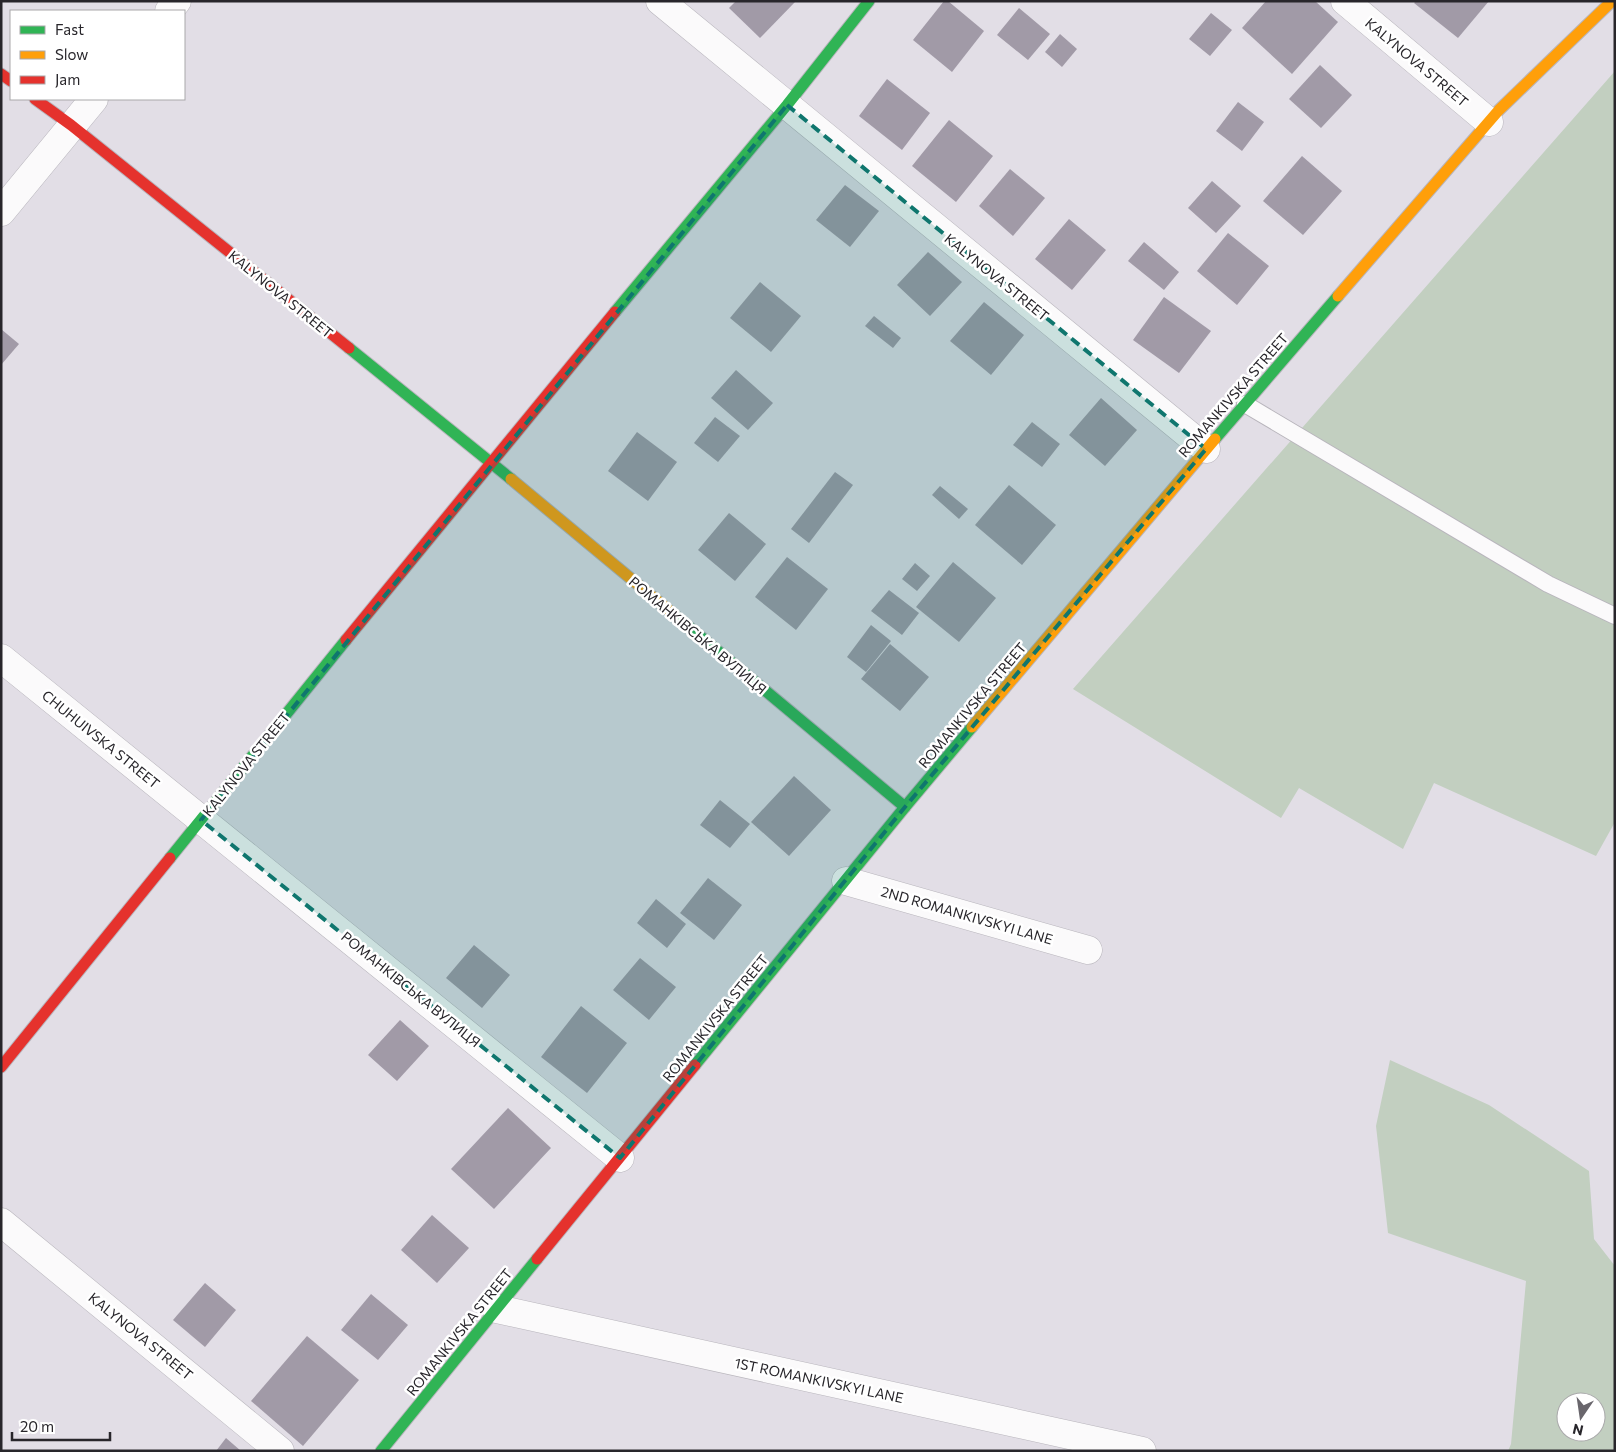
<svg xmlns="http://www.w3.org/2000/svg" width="1616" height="1452" font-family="Commissioner,sans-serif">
  <rect width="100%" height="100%" fill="#e2dee6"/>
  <g fill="#c2cfc0" fill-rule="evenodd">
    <polygon points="1615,71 1615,822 1596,856 1434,783 1403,849 1299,788 1281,818 1073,689"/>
    <path d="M1390,1060l99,45 100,66 5,68 21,27v185h-107l3,-7 15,-163 -138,-48 -12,-107zM1566,1402h30v30h-30z"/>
  </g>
  <g fill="#a19aa7">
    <polygon points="736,1 796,1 760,38 729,8"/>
    <polygon points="944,1 948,1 984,31 952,72 913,40"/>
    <polygon points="1266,1 1315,1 1338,22 1292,74 1242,28"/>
    <polygon points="1416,1 1489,1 1458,38 1414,3"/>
    <polygon points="1019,8 1050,34 1028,60 997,35"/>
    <polygon points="1211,13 1232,30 1210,56 1189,39"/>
    <polygon points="1060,34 1077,49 1062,67 1045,52"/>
    <polygon points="1320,65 1352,95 1321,128 1289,99"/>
    <polygon points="887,79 930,113 902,150 859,116"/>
    <polygon points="1238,102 1264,122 1242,151 1216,131"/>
    <polygon points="949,120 993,156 956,202 912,166"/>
    <polygon points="1302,156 1342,191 1303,235 1263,201"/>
    <polygon points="1010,169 1045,198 1013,236 979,206"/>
    <polygon points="1212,181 1241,206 1216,233 1188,208"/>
    <polygon points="845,185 879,211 850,247 816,220"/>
    <polygon points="1069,219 1106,250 1072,290 1035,259"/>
    <polygon points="1228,233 1269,266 1237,305 1197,271"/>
    <polygon points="1144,242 1179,272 1164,290 1128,261"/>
    <polygon points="928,252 962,282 930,316 897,285"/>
    <polygon points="760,282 801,316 771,352 730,318"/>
    <polygon points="1164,297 1211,331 1179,373 1133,340"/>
    <polygon points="984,302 1024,335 991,375 950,341"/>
    <polygon points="874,316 901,338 893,348 865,326"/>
    <polygon points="1,329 19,344 1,365"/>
    <polygon points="736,370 773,403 748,430 711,398"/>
    <polygon points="1101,398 1137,430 1105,466 1069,435"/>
    <polygon points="715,417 740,436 718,462 694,443"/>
    <polygon points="1032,422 1060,444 1042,467 1013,445"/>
    <polygon points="637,432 677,462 648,501 608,471"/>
    <polygon points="835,472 853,485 809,543 791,529"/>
    <polygon points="1009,485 1056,525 1022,565 975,525"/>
    <polygon points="940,486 968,509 959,519 932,495"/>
    <polygon points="729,513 766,544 735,581 698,550"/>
    <polygon points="787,557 828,589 796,630 755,597"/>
    <polygon points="953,562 996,598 959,642 916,607"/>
    <polygon points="915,563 930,576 917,591 902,579"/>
    <polygon points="889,590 919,613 902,635 871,611"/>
    <polygon points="871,625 891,641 866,672 847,657"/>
    <polygon points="890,644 929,677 900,711 861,679"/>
    <polygon points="794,776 831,810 789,856 751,822"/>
    <polygon points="720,800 750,824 730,848 700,825"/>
    <polygon points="708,878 742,905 714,940 680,913"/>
    <polygon points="656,899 686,924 667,948 637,923"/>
    <polygon points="474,945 510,975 482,1008 446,978"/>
    <polygon points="640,958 676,987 649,1020 613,990"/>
    <polygon points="581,1006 627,1043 587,1093 541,1057"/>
    <polygon points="400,1020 429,1046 397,1081 368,1055"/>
    <polygon points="508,1108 551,1148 494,1209 451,1169"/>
    <polygon points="432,1215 469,1248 437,1283 401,1250"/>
    <polygon points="205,1283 236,1310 205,1347 173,1320"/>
    <polygon points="371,1294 408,1325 378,1360 341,1330"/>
    <polygon points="307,1336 359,1380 303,1446 251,1401"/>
    <polygon points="226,1438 241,1451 216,1451"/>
  </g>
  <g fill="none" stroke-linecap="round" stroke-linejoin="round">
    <g stroke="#b8b5bc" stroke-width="18">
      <polyline id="lane" points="1245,404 1548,584 1615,616"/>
    </g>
    <g stroke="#b8b5bc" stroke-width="29">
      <g id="street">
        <polyline points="660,1 1206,449"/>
        <polyline points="1345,1 1489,122"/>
        <polyline points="169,11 177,1"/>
        <polyline points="1,212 94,99"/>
        <polyline points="1,658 620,1158"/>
        <polyline points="846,881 1088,950"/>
        <polyline points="1,1222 280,1451"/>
        <polyline points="497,1309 1142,1451"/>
      </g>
    </g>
    <g stroke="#b8b5bc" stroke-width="13">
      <g id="fast">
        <polyline points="615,312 787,105 869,1"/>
        <polyline points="349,348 511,479"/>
        <polyline points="1215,439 1338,296"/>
        <polyline points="671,612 905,807"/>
        <polyline points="170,858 346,640"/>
        <polyline points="695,1065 905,807 972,727"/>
        <polyline points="381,1451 537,1259"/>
      </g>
    </g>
    <g stroke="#b8b5bc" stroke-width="13">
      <g id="slow">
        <polyline points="1338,296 1499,110 1612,1"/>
        <polyline points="511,479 671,612"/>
        <polyline points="972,727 1215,439"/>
      </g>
    </g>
    <g stroke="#b8b5bc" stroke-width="13">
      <g id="jam">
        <polyline points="1,74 11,81"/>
        <polyline points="35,99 71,125 349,348"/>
        <polyline points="346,640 615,312"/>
        <polyline points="1,1067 170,858"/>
        <polyline points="537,1259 695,1065"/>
      </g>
    </g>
    <use href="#lane" stroke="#fbfafb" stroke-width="16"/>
    <use href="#street" stroke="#fbfafb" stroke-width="28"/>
    <use href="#fast" stroke="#30b455" stroke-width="11"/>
    <use href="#slow" stroke="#ff9f0a" stroke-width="11"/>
    <use href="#jam" stroke="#e5322d" stroke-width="11"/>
  </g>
  <path fill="#0f766e" fill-opacity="0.2" stroke="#0f766e" stroke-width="4" stroke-dasharray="10 6" stroke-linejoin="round" d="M787,105l419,344 -301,358 -285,351 -419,-338z"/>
  <g text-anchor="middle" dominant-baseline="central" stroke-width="5" stroke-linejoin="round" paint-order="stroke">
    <g font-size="14" fill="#28262b" stroke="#fff">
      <text transform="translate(1417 62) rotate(40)">KALYNOVA STREET</text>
      <text transform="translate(997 277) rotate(39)">KALYNOVA STREET</text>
      <text transform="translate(281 294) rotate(39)">KALYNOVA STREET</text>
      <text transform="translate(1233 395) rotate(-49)">ROMANKIVSKA STREET</text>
      <text transform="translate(698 635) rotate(40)">РОМАНКІВСЬКА ВУЛИЦЯ</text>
      <text transform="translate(972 705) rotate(-50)">ROMANKIVSKA STREET</text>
      <text transform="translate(101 739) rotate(39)">CHUHUIVSKA STREET</text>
      <text transform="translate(246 764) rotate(-51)">KALYNOVA STREET</text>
      <text transform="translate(967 915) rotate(16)">2ND ROMANKIVSKYI LANE</text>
      <text transform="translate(411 989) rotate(39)">РОМАНКІВСЬКА ВУЛИЦЯ</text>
      <text transform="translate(715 1018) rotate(-51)">ROMANKIVSKA STREET</text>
      <text transform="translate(459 1332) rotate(-51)">ROMANKIVSKA STREET</text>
      <text transform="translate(141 1336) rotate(39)">KALYNOVA STREET</text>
      <text transform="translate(819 1380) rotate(12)">1ST ROMANKIVSKYI LANE</text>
    </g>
  </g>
  <rect width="1616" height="1452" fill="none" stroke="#28262b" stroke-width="5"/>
  <rect x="10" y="10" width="175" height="90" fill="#ffffff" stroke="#a9a8aa"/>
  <rect x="20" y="26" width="25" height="8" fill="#30b455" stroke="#a9a8aa"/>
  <text x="55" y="35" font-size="15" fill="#28262b">Fast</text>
  <rect x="20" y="51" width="25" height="8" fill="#ff9f0a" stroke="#a9a8aa"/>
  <text x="55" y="60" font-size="15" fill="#28262b">Slow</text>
  <rect x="20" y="76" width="25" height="8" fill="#e5322d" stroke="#a9a8aa"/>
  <text x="55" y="85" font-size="15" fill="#28262b">Jam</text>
  <g transform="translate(1581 1417) rotate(193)"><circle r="24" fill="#ffffff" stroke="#a9a8aa"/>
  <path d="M0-4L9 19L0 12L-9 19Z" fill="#69666c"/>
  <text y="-8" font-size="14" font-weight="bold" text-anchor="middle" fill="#28262b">N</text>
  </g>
  <path d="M12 1432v8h98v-8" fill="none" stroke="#28262b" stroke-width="2.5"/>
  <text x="20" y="1432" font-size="15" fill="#28262b" stroke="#ffffff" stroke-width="4" paint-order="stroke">20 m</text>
</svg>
